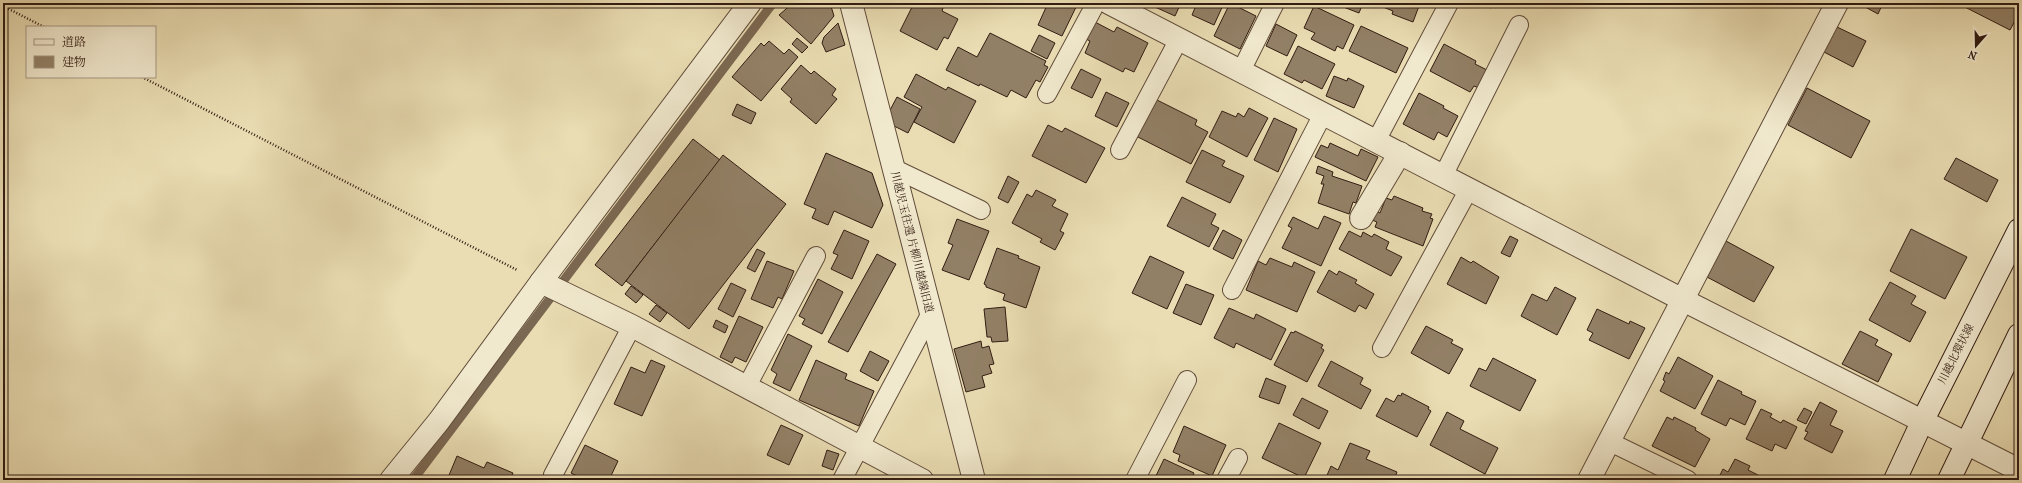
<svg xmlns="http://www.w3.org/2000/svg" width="2022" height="483" font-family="'IM FELL French Canon','Noto Serif JP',serif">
  <rect width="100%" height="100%" fill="#eaddb3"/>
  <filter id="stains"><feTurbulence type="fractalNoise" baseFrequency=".005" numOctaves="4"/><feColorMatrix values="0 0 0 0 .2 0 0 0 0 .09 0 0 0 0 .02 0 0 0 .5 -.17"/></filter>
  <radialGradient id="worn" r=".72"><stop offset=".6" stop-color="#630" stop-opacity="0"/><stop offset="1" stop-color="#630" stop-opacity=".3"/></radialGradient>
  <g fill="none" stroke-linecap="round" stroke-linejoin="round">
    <polyline stroke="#7b6852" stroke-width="9" points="413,480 773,3"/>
  </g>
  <g fill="#928066" stroke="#321c12">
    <polygon points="793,3 814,3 818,7 821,3 830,3 834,16 811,44 779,15"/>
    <polygon points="914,3 933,3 943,8 942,11 958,19 948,39 944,37 937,50 900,31"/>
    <polygon points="1048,3 1078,3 1062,36 1038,25"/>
    <polygon points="1146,3 1181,3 1175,16"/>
    <polygon points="1197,3 1224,3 1214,25 1192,15"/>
    <polygon points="1230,3 1256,16 1240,49 1214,36"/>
    <polygon points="1333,3 1363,3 1359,13"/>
    <polygon points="1373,3 1417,3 1416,5 1419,6 1413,22 1392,14 1393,11"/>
    <polygon points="1482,3 1494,3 1491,8"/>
    <polygon points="1858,3 1883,3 1878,14"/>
    <polygon points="1957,3 2019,3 2019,13 2010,30"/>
    <polygon points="1314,6 1354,25 1343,49 1337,46 1335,51 1311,39 1315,33 1304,28"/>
    <polygon points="1095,22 1114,32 1117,27 1148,43 1134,72 1125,68 1123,72 1085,53 1090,41 1086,39"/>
    <polygon points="838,23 845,45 826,52 822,43 824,37"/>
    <polygon points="1276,24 1297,35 1287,56 1266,46"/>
    <polygon points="1361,26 1408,48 1396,73 1349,51"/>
    <polygon points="1835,26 1866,41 1853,67 1822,51"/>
    <polygon points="990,33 1046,61 1044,65 1048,67 1040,82 1036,80 1026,98 1011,90 1007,97 980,84 979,86 946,70 958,47 977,57"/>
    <polygon points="1039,35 1055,43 1047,59 1031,51"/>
    <polygon points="797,38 808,47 802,53 792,44"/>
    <polygon points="769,41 784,54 789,49 798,57 761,101 732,77 761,43 764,46"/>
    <polygon points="1444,44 1476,61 1475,64 1487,70 1483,77 1487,79 1481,89 1474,86 1470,92 1430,71"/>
    <polygon points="1298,46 1335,64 1322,89 1304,80 1302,83 1284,74"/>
    <polygon points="801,65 811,74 814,71 836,89 832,95 837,99 816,124 790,102 792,99 781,89"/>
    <polygon points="1081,69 1101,79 1092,98 1071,88"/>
    <polygon points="916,74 946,90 948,87 976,101 954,143 914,122 922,107 904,97"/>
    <polygon points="1334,76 1347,81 1348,78 1364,86 1354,108 1326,96"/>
    <polygon points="1807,88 1870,121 1851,158 1788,125"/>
    <polygon points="1106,92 1129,103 1117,127 1095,116"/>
    <polygon points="1419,93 1444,106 1443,108 1458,116 1447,137 1438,132 1434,140 1403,124"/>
    <polygon points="897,97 920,109 908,133 892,125 889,112"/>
    <polygon points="1155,99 1197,120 1195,125 1208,132 1191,164 1136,136"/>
    <polygon points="737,104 756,113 751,124 732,115"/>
    <polygon points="1249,108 1268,118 1247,157 1209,137 1222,111 1236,117 1238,113 1244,117"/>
    <polygon points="1274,118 1297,129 1278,172 1254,160"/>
    <polygon points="1048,125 1062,132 1065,128 1105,148 1086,183 1032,156"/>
    <polygon points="693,139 720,160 622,286 595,265"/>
    <polygon points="1330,143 1358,156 1361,149 1378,157 1366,181 1315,157 1321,145 1328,148"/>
    <polygon points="1202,150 1225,161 1222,166 1244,176 1230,203 1186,182"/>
    <polygon points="826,153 872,173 883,205 872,228 834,211 828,225 812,218 816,209 804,204"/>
    <polygon points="723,155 786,204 689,329 626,281"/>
    <polygon points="1956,158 1998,180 1987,202 1944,179"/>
    <polygon points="1318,166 1333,172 1332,176 1362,186 1356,203 1353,202 1349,214 1318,203 1324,184 1321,184 1324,176 1316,173"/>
    <polygon points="1008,176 1019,182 1008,203 998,198"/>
    <polygon points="1036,190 1056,200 1052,206 1068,214 1060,231 1064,233 1055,250 1040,242 1042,239 1012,223 1027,194 1032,197"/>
    <polygon points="1394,196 1423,208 1422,211 1432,214 1430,218 1433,219 1423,246 1375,227 1377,222 1372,220 1376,211 1380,213 1386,198 1392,200"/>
    <polygon points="1182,197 1216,214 1211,224 1219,228 1209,247 1167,226"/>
    <polygon points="1324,216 1341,223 1321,266 1282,248 1292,228 1288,226 1293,217 1318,229"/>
    <polygon points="957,219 989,231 969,280 942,270 953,245 948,243"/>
    <polygon points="1911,229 1967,257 1945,299 1890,271"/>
    <polygon points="844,230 869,241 852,279 831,269 838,255 833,253"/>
    <polygon points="1223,230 1242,240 1233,259 1213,249"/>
    <polygon points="1349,231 1361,237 1363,232 1372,237 1374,234 1389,242 1386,249 1402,257 1391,276 1339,249"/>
    <polygon points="1510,236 1518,240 1510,257 1501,253"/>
    <polygon points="1726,241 1774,267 1754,302 1707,277"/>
    <polygon points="997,248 1019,256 1018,258 1040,267 1026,308 1003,300 1005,294 986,287 986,285 984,284"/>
    <polygon points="757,249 765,253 755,272 747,268"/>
    <polygon points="877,254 896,264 848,352 828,342"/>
    <polygon points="1150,256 1184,272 1167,309 1132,293"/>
    <polygon points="1461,257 1471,263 1473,261 1499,277 1486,304 1447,284"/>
    <polygon points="1270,258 1292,267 1294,262 1315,272 1297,312 1246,290 1258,261 1266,265"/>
    <polygon points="767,261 794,271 782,299 778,297 773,308 751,299"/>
    <polygon points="1329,270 1337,275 1339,271 1357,280 1355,283 1374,294 1366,309 1359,305 1355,312 1317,292"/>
    <polygon points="818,279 843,292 822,334 802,324 805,319 799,316"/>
    <polygon points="1890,282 1916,296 1911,304 1926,312 1910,342 1869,320"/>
    <polygon points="731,283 746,290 733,317 718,309"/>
    <polygon points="1186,284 1214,295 1201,325 1173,313"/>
    <polygon points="631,286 643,295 636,303 625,294"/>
    <polygon points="1555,287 1576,298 1557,335 1521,316 1532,294 1547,301"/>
    <polygon points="656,305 667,313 660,322 649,314"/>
    <polygon points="1005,307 1008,341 992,342 991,337 987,337 984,309"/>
    <polygon points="1229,308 1254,319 1256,314 1286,329 1271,360 1236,343 1234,348 1214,338"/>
    <polygon points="1597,309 1629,324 1630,321 1645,328 1629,359 1589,340 1593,333 1587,330"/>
    <polygon points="739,316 763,327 746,362 735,357 732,363 720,357"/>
    <polygon points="716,320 728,326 725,333 713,327"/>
    <polygon points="1426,326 1453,340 1451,343 1463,349 1449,374 1411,353"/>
    <polygon points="1295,331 1323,345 1321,348 1324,350 1307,382 1274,365 1291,332 1294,333"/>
    <polygon points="1860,331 1878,340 1875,345 1892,354 1878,382 1842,364"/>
    <polygon points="788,334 812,346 790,391 773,383 777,374 771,370"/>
    <polygon points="981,341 982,348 989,346 994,364 989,365 992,373 982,376 985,387 966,392 954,349"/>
    <polygon points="870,351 889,361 878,381 860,371"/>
    <polygon points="1678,357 1713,376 1695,409 1660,391 1665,381 1663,380 1666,372 1669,374"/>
    <polygon points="1493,358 1536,380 1520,411 1470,386 1479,368 1486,371"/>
    <polygon points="651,360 665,366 642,416 614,404 631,367 645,373"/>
    <polygon points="816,360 847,374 845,379 874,391 859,426 799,400"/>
    <polygon points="1331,361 1363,378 1360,384 1371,390 1361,409 1318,386"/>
    <polygon points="1266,378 1286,386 1279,404 1259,397"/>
    <polygon points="1718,380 1742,392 1741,394 1756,401 1745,425 1730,418 1726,426 1701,414"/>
    <polygon points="1402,393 1429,407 1428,409 1431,411 1417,437 1376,416 1386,398 1394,402 1398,395 1401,396"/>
    <polygon points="1302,398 1328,411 1319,429 1293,415"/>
    <polygon points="1820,402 1837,411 1830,425 1843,431 1832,453 1804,439 1808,432 1805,431"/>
    <polygon points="1804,408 1812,412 1806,424 1797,420"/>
    <polygon points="1761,409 1772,414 1770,417 1781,423 1783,420 1797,427 1786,449 1775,444 1772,451 1746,439"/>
    <polygon points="1447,412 1464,421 1460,429 1498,448 1485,474 1430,445"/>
    <polygon points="1667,417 1673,420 1674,417 1696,428 1695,430 1710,439 1695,467 1652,446"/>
    <polygon points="1279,423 1321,443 1304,478 1262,458"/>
    <polygon points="781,425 803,435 789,465 767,455"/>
    <polygon points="1184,426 1226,445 1212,476 1178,461 1180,455 1173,452"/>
    <polygon points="1350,443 1370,451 1366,459 1397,472 1394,480 1325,480 1331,466 1338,470"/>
    <polygon points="585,445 618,461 609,480 585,480 571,473"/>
    <polygon points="827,450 839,454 833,470 822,466"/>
    <polygon points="457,456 484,468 487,462 513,473 510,480 447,480"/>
    <polygon points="1164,459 1194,473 1191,480 1154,480"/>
    <polygon points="1735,459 1750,466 1748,470 1768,480 1718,479 1723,469 1728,472"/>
  </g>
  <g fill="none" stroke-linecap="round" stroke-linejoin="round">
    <g stroke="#604c3a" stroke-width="20">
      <g id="lane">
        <polyline points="1241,71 1275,3"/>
        <polyline points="1047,94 1096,3"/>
        <polyline points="1376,141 1449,3"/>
        <polyline points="1120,150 1179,39"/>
        <polyline points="893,168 981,210"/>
        <polyline points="1443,176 1519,25"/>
        <polyline points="1232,290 1323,114"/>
        <polyline points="1382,348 1469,189"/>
        <polyline points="747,386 816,256"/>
        <polyline points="1610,442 1688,480"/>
        <polyline points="553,475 632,326"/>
        <polyline points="842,480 931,313"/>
        <polyline points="1135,480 1187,380"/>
        <polyline points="1226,480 1238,458"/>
      </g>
    </g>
    <g stroke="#604c3a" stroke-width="24">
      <g id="street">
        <polyline points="851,3 974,480"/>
        <polyline points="1109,3 1683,300 2019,470"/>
        <polyline points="1361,218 1400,153"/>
        <polyline points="541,282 632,326 922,480"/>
        <polyline points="391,480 439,421 541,282 750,3"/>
        <polyline points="1589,480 1837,3"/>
      </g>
    </g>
    <g stroke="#321c12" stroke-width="24">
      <g id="secondary">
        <polyline points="1895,480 1922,422 2019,230"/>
        <polyline points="1949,480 2019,335"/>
      </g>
    </g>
    <g stroke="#321c12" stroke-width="2.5" stroke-dasharray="1 2" stroke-linecap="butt">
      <polyline points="3,6 44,27"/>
      <polyline points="142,77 517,270"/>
    </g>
    <use href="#lane" stroke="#f1e9ce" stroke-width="18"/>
    <use href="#street" stroke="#f1e9ce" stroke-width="22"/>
    <use href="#secondary" stroke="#f1e9ce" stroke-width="22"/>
  </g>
  <g text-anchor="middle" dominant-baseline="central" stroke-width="3" stroke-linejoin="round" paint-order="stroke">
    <g font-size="11" fill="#321c12" stroke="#f1e9ce">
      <text transform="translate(912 242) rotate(76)">川越児玉往還 片柳川越線旧道</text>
      <text transform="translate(1956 354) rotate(-63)">川越北環状線</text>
    </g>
  </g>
  <rect width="2022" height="483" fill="none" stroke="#eaddb3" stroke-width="16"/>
  <rect x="4" y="4" width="2014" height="475" fill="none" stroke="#321c12" stroke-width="2"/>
  <rect x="8" y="8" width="2006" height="467" fill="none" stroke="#321c12"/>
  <rect x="26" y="26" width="130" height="52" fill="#f1e9ce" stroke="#a59783"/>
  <rect x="34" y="39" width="20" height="6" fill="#f1e9ce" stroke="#a59783"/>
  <text x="62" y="46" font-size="12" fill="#321c12">道路</text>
  <rect x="34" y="56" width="20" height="12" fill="#928066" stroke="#a59783"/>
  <text x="62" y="66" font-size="12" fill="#321c12">建物</text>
  <g transform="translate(1976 46) rotate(200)" stroke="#f1e9ce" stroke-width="3" paint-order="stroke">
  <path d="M0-3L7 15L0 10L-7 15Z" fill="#321c12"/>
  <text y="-6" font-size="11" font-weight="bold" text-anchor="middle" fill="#321c12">N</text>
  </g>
  <rect width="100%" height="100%" filter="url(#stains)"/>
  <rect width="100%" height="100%" fill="url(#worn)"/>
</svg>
